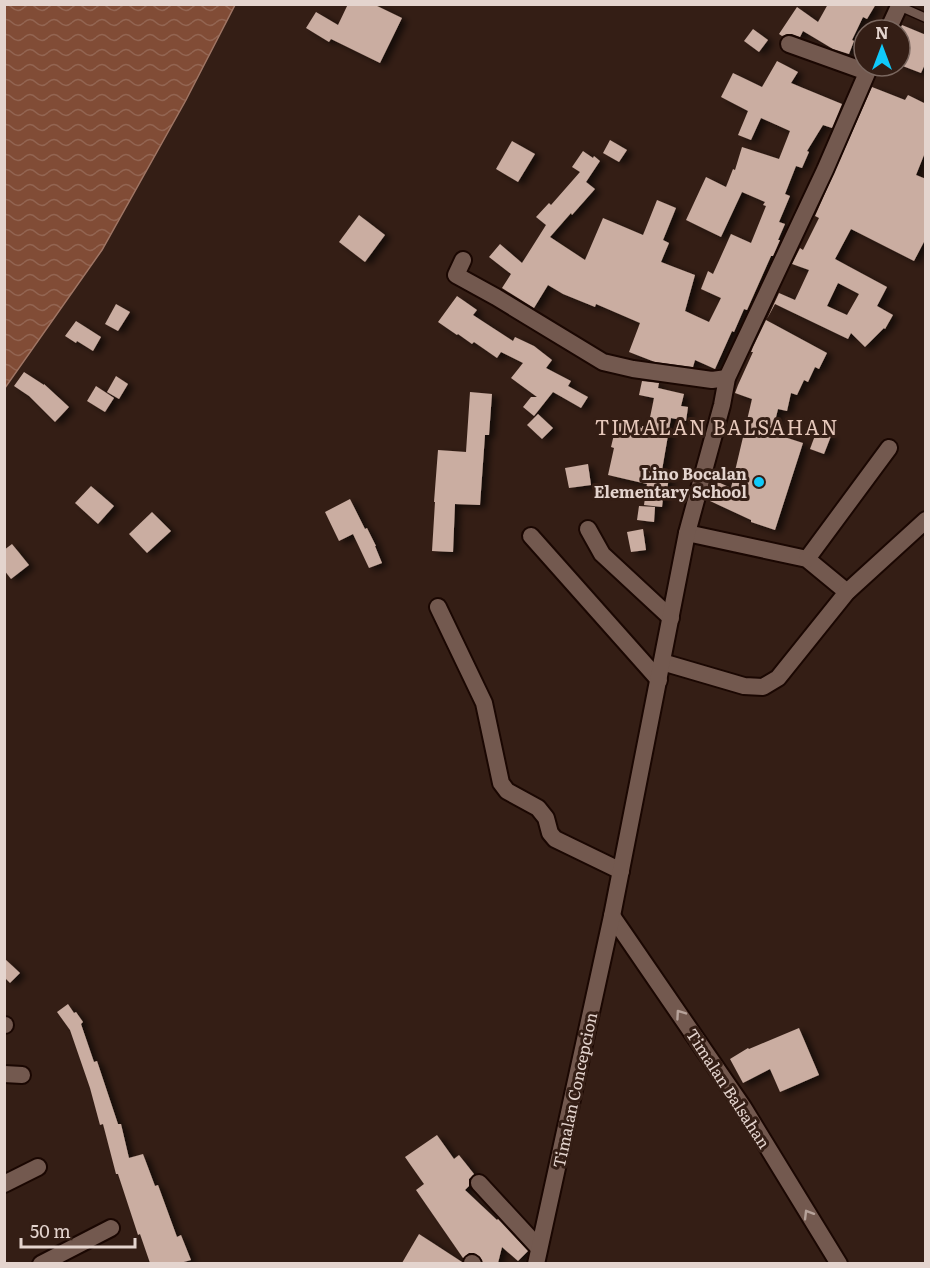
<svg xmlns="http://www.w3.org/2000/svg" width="930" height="1268" font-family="Literata,serif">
  <defs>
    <pattern id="water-waves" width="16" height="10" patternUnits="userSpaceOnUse" patternTransform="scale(1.5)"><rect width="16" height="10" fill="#814c36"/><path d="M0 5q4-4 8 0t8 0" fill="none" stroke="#936552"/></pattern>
    <filter id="shadow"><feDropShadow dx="5.5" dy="3" stdDeviation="3" flood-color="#0009"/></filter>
  </defs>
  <rect width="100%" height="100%" fill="#341e15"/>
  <polygon fill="url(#water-waves)" stroke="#9f7564" stroke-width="1.5" points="5,4 235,5 186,100 102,250 5,388"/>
  <g fill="#caada1" fill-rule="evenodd" filter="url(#shadow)">
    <polygon points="348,4 373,4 402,18 380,63 331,39 329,42 306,28 316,12 338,25"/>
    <polygon points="828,4 876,4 867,19 863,17 852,40 854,41 849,54 833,49 803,31 800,37 792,34 787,34 782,36 779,34 797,7 818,22"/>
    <polygon points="902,25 926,35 926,62 921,73 900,65 900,29"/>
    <polygon points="753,29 768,40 759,52 744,41"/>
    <polygon points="777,61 798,72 791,83 842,104 832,128 823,125 807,151 809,152 802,168 796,166 785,194 790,196 779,222 785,224 778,240 780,240 773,256 771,256 747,310 744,309 734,332 732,331 715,369 695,360 693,367 655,362 629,352 640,323 596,304 595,307 563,294 548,285 534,308 502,288 511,274 489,257 500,244 522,263 546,225 536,217 549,203 551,205 580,172 572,167 583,151 593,158 594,156 600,161 586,182 595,189 572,215 571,213 550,237 585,260 603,218 643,235 657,200 676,208 663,240 669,243 661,262 695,275 685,311 709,322 721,298 701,289 708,271 713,274 731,234 751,243 766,206 763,205 765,202 742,192 721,237 686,220 706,177 726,187 733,169 735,170 742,147 779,159 790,131 761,118 751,140 738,135 748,111 721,97 733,73 762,87"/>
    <path d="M872,87l33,13 3,-5 18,9v46l-10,25 10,4v59l-12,23 -63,-32 -16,30 52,28 -10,19 16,9 -8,14 -1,-1 -19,19 -14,-14 -3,6 -73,-35 -8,15 12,-26 16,7 14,-30 -17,-6 8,-16 3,2 16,-32 -4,-2zM838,283l21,11 -12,21 -20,-9z"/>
    <polygon points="610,140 627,150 619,162 603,153"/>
    <polygon points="512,141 535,154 518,182 496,169"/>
    <polygon points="359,215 385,235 365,262 339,242"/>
    <polygon points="457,296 477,310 473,315 513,341 515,337 534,346 552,360 546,368 571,381 568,386 588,397 581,408 553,392 534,416 523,407 531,397 537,397 511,378 523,363 501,352 497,358 474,342 472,344 458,334 457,335 438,322"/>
    <polygon points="116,304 130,312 118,331 105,324"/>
    <polygon points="766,320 827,353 819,369 815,367 808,382 804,380 797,395 791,393 787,411 778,409 772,433 803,443 775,530 751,522 751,520 710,501 718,482 731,488 752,399 735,393 738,385 753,352 751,352 753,347"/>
    <polygon points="76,321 101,337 93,351 77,341 76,343 65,336"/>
    <polygon points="24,372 44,385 44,384 69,407 55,422 29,396 14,386"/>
    <polygon points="116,376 128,384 119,399 107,392"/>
    <polygon points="642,381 659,383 658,388 684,394 681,406 688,407 686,421 671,418 661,476 669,477 667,490 664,490 662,507 644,505 647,484 608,475 614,448 611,447 617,422 642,428 642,426 648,427 654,398 639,395"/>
    <polygon points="96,386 114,398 105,412 87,401"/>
    <polygon points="470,392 492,394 489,435 485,435 480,505 455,504 453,552 432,551 435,502 434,502 438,450 466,452"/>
    <polygon points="538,414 553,428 542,439 527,425"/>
    <polygon points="817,430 831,436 824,454 810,449"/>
    <polygon points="588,464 591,485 569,488 565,468"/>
    <polygon points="91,486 114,506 98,524 75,503"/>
    <polygon points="350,499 365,529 367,528 376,546 375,546 382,563 369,568 353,534 339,541 325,512"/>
    <polygon points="639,506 655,507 654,522 637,520"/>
    <polygon points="152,512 171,531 147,553 129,534"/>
    <polygon points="643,529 646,550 631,552 627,532"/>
    <polygon points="12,544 29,565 11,579 4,570 4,550"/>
    <polygon points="4,958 20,973 10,983 4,977"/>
    <polygon points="68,1004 74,1013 76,1012 83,1022 81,1024 94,1062 97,1061 118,1124 121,1124 129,1158 143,1154 155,1186 158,1185 177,1237 181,1235 191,1260 180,1263 150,1263 140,1234 138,1235 118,1174 116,1174 103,1124 100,1125 90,1088 70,1030 57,1012"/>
    <polygon points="799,1028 819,1075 780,1092 770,1069 743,1083 730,1059 748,1048 749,1049"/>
    <polygon points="437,1135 454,1159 459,1155 474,1174 469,1179 469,1186 465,1190 497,1220 498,1219 528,1251 518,1261 502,1247 498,1263 483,1263 480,1257 474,1253 469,1253 463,1258 416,1190 424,1184 405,1157"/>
    <polygon points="419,1234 462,1262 462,1263 402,1263"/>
  </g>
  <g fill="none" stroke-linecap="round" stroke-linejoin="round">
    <g stroke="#1a0702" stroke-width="11">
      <polyline id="service" points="899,6 926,18"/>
    </g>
    <g stroke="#1a0702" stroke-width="20">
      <g id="minor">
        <polyline points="888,30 900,4"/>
        <polyline points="789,44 867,72"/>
        <polyline points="463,260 456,275 496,297 603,362 633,369 712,380 727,378"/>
        <polyline points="588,529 602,554 671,618"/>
        <polyline points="687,533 807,559 847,592"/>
        <polyline points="531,536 659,680"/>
        <polyline points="807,559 889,448"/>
        <polyline points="438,607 484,703 501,783 507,791 538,808 546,818 550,833 555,839 621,871"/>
        <polyline points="662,662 744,686 763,687 778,678 847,592 926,520"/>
        <polyline points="612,916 743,1107 839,1264"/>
        <polyline points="4,1025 5,1025"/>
        <polyline points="4,1074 22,1075"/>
        <polyline points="479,1183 539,1248"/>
        <polyline points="4,1184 38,1167"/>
        <polyline points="472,1263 473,1264"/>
        <polyline points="41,1264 111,1228"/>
        <polyline points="536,1264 612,916 687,533 722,405 727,378 825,170 870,66"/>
      </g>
    </g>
    <use href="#service" stroke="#73594f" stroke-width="8"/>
    <use href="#minor" stroke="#73594f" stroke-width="16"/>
  </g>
  <defs><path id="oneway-chevron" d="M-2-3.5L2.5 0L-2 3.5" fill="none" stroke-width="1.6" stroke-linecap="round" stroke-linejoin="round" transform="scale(1.5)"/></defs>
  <g stroke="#b7a39b">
    <use href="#oneway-chevron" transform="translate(680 1014) rotate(-125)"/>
    <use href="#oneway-chevron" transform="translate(808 1214) rotate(-121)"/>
  </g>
  <circle fill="#10cafa" stroke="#341e15" stroke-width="2" cx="759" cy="482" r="6"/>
  <g text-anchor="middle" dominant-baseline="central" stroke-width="6" stroke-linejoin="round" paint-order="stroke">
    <g font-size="16" font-weight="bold" fill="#e4d4ce" stroke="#341e15" text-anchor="end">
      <text x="747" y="473">Lino Bocalan<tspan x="747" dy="18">Elementary School</tspan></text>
    </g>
    <g font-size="16" fill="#e4d4ce" stroke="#341e15">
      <text transform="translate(729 1088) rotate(57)">Timalan Balsahan</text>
      <text transform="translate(574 1090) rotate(-78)">Timalan Concepcion</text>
    </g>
    <g font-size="20" letter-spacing="1.5" fill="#e6c8bb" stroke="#341e15">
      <text x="717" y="426">TIMALAN BALSAHAN</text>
    </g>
  </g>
  <rect width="930" height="1268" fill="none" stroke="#e4d4ce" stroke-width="12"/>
  <g transform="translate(882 48)"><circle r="28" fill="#341e15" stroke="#7a675f" stroke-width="1.5"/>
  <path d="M0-4.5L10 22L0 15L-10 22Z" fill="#10cafa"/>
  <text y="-9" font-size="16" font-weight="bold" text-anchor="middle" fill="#e4d4ce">N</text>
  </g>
  <path d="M21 1238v9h114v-9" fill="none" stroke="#e4d4ce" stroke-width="3"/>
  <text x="30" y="1238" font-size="18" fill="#e4d4ce" stroke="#341e15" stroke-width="4.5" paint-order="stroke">50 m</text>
</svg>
